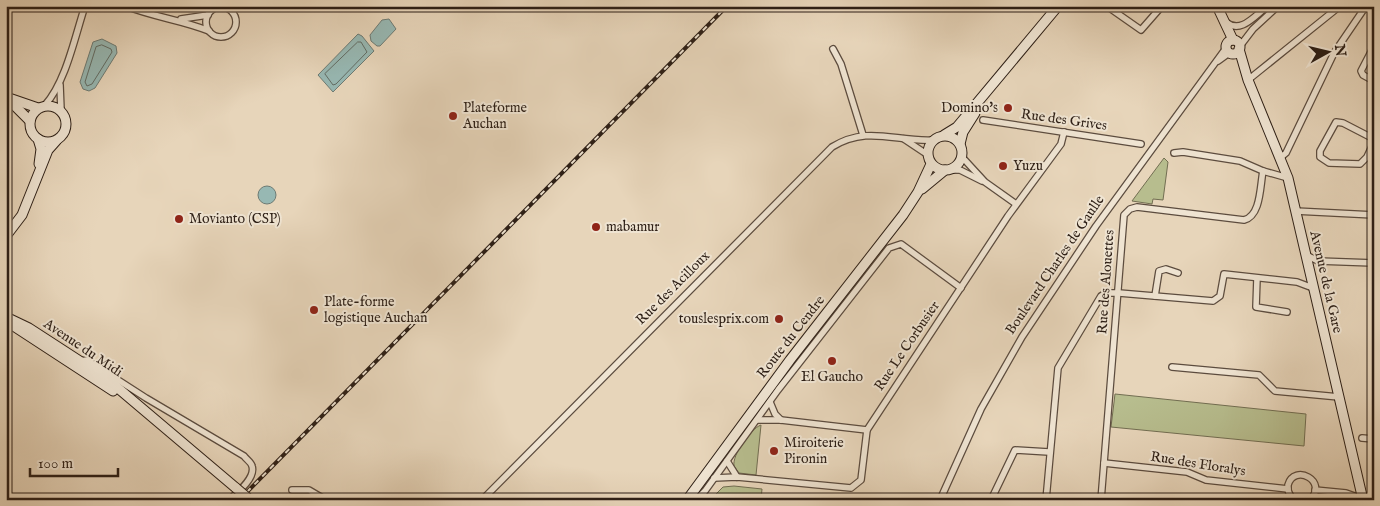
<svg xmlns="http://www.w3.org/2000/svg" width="1380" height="506" font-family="'IM FELL English',serif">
  <rect width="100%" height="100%" fill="#e7d5ba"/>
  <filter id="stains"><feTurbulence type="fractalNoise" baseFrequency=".004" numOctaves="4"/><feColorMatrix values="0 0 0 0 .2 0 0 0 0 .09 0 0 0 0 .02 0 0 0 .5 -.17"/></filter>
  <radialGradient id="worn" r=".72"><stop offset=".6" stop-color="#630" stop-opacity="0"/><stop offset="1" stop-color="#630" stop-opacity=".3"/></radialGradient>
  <g fill="#b7bd8e" stroke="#726e52">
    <polygon points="1164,158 1168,162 1163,200 1153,199 1152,204 1132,201"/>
    <polygon points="1115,394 1306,414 1304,446 1111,427"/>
    <path d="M761,425l-5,50 -17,-2 -5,-7c-2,-11 16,-37 27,-41z"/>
    <polygon points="734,486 762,489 761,500 710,500 723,487"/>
  </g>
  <g fill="#97b8b3" stroke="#6d7b74">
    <polygon points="389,19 396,29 380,46 377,46 371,41 370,35 382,20"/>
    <polygon points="358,34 362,36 374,51 333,92 318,75"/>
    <polygon points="102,39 116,46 117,53 95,88 89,91 83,89 80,82 93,42"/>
    <circle cx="267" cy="195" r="9"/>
  </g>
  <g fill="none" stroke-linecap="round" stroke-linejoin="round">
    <g stroke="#626c64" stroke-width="1">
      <polygon points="358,42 361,42 367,52 336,84 333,85 325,74"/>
      <polygon points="102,45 111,49 112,52 92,84 87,86 85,82 96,47"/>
    </g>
    <g stroke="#5c4c3f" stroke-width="8">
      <g id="street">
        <path d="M126,6c27,11 56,14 83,25"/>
        <polyline points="1110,6 1111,9 1141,30 1162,6"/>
        <circle cx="221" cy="22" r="15"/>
        <polyline points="181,19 208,15"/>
        <path d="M1226,22c15,13 30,-8 42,-16"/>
        <polyline points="1240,46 1253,29 1278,6"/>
        <polyline points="1374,46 1361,71 1363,75 1374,81"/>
        <polyline points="833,49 841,64 863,135"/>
        <polyline points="1218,61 1229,53"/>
        <polyline points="1248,80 1340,6"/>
        <polyline points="60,85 61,110"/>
        <path d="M45,105c21,-23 30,-69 40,-99"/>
        <polyline points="983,120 1141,144"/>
        <polyline points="904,139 928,155"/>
        <polyline points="1374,139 1343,123 1336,122 1320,151 1320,157 1329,163 1360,164 1367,157 1374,142"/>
        <polyline points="1174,153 1183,152 1240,161 1263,171 1288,178"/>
        <polyline points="962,157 985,182 1016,204"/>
        <polyline points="1280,158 1286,153 1334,53 1366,6"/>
        <polyline points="949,170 960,170 982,181"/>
        <polyline points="1295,211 1374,215"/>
        <polyline points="1306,255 1318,261 1374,263"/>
        <polyline points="1257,278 1256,307 1287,312"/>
        <polyline points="1155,296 1159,271 1166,269 1178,273"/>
        <path d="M79,361l8,-1 59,38 98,58c2,3 7,6 8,10 4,12 -15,27 -23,34"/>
        <polyline points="1172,367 1259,375 1275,391 1339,397"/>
        <polyline points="770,402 775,414 781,420"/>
        <polyline points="757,420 781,420 867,430 1008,216 1061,144 1064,132"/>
        <polyline points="1362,438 1374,439"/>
        <polyline points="727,461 737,477"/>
        <polyline points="1104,463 1187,472 1206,480 1288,489"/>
        <polyline points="714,478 737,477 851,488 861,480 867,430"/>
        <polyline points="292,490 309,490 326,500"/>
        <polyline points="1315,490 1346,493 1363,499"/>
        <path d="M482,500l350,-353c36,-22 63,-5 101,-7"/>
        <polyline points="696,500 705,491 778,390 889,248 901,244 961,288"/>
        <polyline points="940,500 981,409 1022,337 1096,226 1226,48"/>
        <polyline points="991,500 1015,450 1049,452"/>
        <polyline points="1046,500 1058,368 1101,296 1106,293 1119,293 1213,301 1220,296 1224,274 1297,282 1313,288"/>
        <path d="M1101,500l23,-285 6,-6 7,-2 107,13c17,-4 16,-34 19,-49"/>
        <path d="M1294,500c-4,-4 -7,-9 -6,-15 6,-22 41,-4 22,15"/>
      </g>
    </g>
    <g stroke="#2d1f16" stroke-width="11">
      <g id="secondary">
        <polyline points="1217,6 1233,40"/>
        <circle cx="1233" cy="47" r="7"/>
        <polyline points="1239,49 1248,80 1288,178 1363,500"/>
        <polyline points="6,97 38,108"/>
        <polyline points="10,101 30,121"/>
        <circle cx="48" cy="124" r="18"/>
        <polyline points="944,135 957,127 1058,6"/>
        <circle cx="945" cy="153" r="17"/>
        <polyline points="38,139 41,149 39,164"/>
        <polyline points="960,144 963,132 975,113"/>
        <polyline points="922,189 945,170"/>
        <polyline points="6,236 22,215 48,150 56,141"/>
        <polyline points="6,317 29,328 106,378 236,488"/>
        <polyline points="15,327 113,391"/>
        <polyline points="687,500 790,360 903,215 918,192 931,164"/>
      </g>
    </g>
    <use href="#street" stroke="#efe4d2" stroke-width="5.5"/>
    <use href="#secondary" stroke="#efe4d2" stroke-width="9"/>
    <g stroke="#2d1f16" stroke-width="4">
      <polyline id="rail" points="239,500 727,6"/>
    </g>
    <use href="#rail" stroke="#efe4d2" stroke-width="2" stroke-dasharray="5.5" stroke-linecap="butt"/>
    <g stroke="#2d1f16" stroke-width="11" stroke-linecap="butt">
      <polyline id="secondary-bridge" points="236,488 250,500"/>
    </g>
    <use href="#secondary-bridge" stroke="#efe4d2" stroke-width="9"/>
  </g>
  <g fill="#8f2418" stroke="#efe4d2" stroke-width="2">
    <circle cx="1008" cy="108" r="5"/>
    <circle cx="453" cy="116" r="5"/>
    <circle cx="1003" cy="166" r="5"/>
    <circle cx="179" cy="219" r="5"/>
    <circle cx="596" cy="227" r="5"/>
    <circle cx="314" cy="310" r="5"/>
    <circle cx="779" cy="319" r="5"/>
    <circle cx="832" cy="361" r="5"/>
    <circle cx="774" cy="451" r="5"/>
  </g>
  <g text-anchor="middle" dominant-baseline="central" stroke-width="4" stroke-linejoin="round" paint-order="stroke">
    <g font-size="14" fill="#2d1f16" stroke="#efe4d2" text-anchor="start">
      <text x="463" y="108">Plateforme<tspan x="463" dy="16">Auchan</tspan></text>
      <text x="998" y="108" text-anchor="end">Domino's</text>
      <text x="1013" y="166">Yuzu</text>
      <text x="189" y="219">Movianto (CSP)</text>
      <text x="606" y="227">mabamur</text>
      <text x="324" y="302">Plate-forme<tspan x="324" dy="16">logistique Auchan</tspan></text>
      <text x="769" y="319" text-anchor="end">touslesprix.com</text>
      <text x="832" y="377" text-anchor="middle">El Gaucho</text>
      <text x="784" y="443">Miroiterie<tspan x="784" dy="16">Pironin</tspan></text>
    </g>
    <g font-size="14" fill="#2d1f16" stroke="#efe4d2">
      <text transform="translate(1064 120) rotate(8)">Rue des Grives</text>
      <text transform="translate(1055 265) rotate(-56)">Boulevard Charles de Gaulle</text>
      <text transform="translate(1106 282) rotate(-86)">Rue des Alouettes</text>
      <text transform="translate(1326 282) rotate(77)">Avenue de la Gare</text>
      <text transform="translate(673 288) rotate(-45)">Rue des Acilloux</text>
      <text transform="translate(791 337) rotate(-52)">Route du Cendre</text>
      <text transform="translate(907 346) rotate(-56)">Rue Le Corbusier</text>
      <text transform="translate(83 348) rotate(34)">Avenue du Midi</text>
      <text transform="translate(1198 464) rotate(9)">Rue des Floralys</text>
    </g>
  </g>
  <rect width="1380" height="506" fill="none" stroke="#e7d5ba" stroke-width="25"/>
  <rect x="8" y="8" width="1365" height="491" fill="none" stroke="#2d1f16" stroke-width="2.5"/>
  <rect x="12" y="12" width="1355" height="481" fill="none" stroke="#2d1f16"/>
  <g transform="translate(1328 52) rotate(82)" stroke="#efe4d2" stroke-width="4" paint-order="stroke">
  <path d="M0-4L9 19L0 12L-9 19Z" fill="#2d1f16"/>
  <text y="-8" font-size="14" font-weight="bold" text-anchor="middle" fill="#2d1f16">N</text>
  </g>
  <path d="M30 468v8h88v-8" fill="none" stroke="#2d1f16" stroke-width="2.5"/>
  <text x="38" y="468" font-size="15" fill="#2d1f16" stroke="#efe4d2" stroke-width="4" paint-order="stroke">100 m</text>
  <rect width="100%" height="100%" filter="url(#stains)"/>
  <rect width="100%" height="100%" fill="url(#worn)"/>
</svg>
